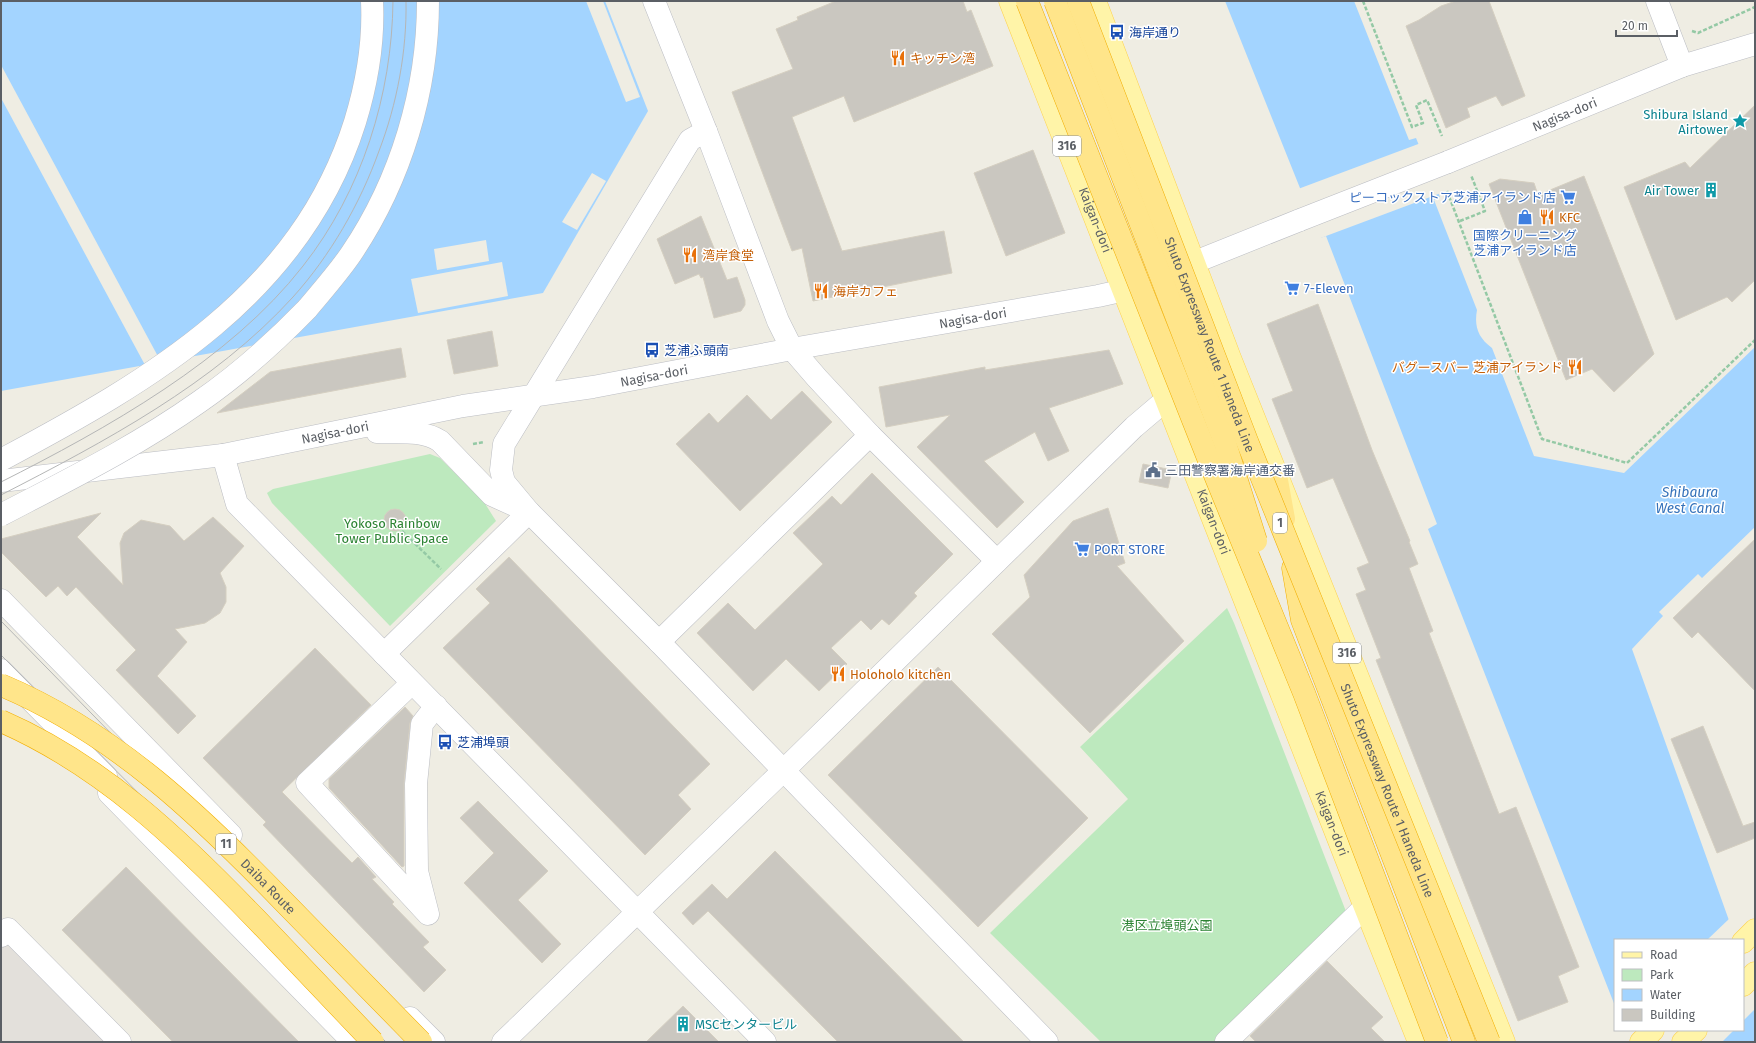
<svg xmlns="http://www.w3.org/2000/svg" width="1756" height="1043" font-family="'Fira Sans','Noto Sans JP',sans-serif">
  <rect width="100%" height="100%" fill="#efede3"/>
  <polygon fill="#e3e0db" points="1,937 106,1042 1,1042"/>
  <g fill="#bde9be">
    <polygon points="430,454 440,458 484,502 496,521 390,626 272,503 267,493 273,489"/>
    <polygon points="1227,608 1234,623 1347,914 1215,1042 1101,1042 990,933 1128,799 1080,747"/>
  </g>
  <g fill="#a3d4ff">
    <polygon points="1,1 605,1 648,111 543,293 1,391"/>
    <path d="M1225,1h129l55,139 7,-2 24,59 -6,3 43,110c-3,16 1,28 15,38l42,108 90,17 131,-126v180l-53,51 -4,-4 -39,38 4,4 -31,33 104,291h-121v66l-187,-477 9,-5 -111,-288 -6,2z"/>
    <polygon points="1743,961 1755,994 1755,1042 1629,1042 1625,1030 1743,1030"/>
  </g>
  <g fill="#efede3">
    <polygon points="586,1 603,1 640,97 626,102"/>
    <polygon points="1,65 161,362 145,365 1,98"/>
    <polygon points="1421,143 1441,193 1318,239 1298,189"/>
    <polygon points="592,173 606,181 577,230 562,222"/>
    <polygon points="486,240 489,261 437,270 434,249"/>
    <polygon points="502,262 508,296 418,313 411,279"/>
    <polygon points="1730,918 1738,940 1707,940"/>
    <polygon points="1743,959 1755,988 1755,1009 1743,1021"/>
    <polygon points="1623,1030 1734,1030 1722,1042 1627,1042"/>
  </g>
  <g fill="#cac7c0" stroke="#d5cfc1">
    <polygon points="836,1 963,1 967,12 971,10 993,66 854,122 844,96 792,117 842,251 944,231 952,273 813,301 802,248 792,251 732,92 793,69 776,29 798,20 797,17"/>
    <polygon points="1456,1 1489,1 1525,96 1502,106 1496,96 1467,108 1470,117 1446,128 1406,26 1419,20 1441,6"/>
    <polygon points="1755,105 1755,280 1732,302 1727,297 1676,320 1624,187 1685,162 1690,168"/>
    <polygon points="1033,150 1065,233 1006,256 974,173"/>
    <polygon points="1584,176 1654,354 1614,392 1592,369 1566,380 1489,184 1500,179 1534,183 1538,195"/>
    <polygon points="701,216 727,280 737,277 745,300 745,305 741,311 714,318 703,277 701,278 699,274 675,284 657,239"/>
    <polygon points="1318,304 1372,450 1410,541 1409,542 1418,564 1409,568 1433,631 1429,633 1499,814 1516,807 1579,967 1558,976 1568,1002 1518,1021 1376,660 1381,658 1356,594 1366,590 1357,568 1369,563 1333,478 1307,488 1272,399 1293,391 1267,324"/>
    <polygon points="492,331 498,366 454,374 447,340"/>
    <polygon points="401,348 406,377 217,413 270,372"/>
    <polygon points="1109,350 1123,384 1049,408 1069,451 1048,461 1035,432 984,461 1024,502 997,528 917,447 950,415 886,427 879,387 985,367 985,370"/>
    <polygon points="802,391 832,422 740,511 676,444 709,413 718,423 747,395 771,420"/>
    <polygon points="1143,464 1172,470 1168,488 1139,482"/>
    <polygon points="872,473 953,554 914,593 917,596 889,625 882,619 871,630 861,620 831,648 847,664 819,691 786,659 753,691 697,633 728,603 755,630 823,564 793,533 832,496 841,505"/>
    <polygon points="1108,508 1125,563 1117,566 1184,641 1090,733 992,634 1030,597 1024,575 1073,521"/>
    <circle cx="395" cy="520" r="11"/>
    <polygon points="101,513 77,537 123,585 120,543 124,533 141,520 170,526 184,541 213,517 244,546 220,573 226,587 226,602 220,613 205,623 175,629 187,642 157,676 196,716 178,734 116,670 136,650 76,587 67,596 58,586 46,597 1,552 1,539"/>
    <polygon points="1755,539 1755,691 1698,632 1692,638 1673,618"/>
    <polygon points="509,557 710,764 678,795 691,809 645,855 443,648 490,603 476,589"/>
    <polygon points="315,648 371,705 282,792 352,863 358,857 376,877 372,879 394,902 392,904 429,942 423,947 446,970 424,992 263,825 266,822 203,758"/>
    <polygon points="938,667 1088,818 978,927 828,775"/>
    <polygon points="405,707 413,716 410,723 404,783 404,866 402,867 329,788 329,779"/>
    <polygon points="1703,726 1743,826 1755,822 1755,838 1717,853 1671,739"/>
    <polygon points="478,801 548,871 518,900 561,944 542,963 464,883 494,853 460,818"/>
    <polygon points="775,851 964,1042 838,1042 708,911 693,925 682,913 712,884 727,899"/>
    <polygon points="126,867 299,1042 173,1042 62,930"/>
    <polygon points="1327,961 1383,1017 1371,1028 1385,1042 1256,1042 1250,1036"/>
    <polygon points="683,1006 719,1042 646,1042"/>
  </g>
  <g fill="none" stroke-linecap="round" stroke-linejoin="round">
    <g stroke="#bbbdc3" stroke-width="23">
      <g id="minor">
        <polyline points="654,1 706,131 690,140 504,444 501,470 504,482 529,512 659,642 1047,1042"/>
        <polyline points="1657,1 1682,66"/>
        <polyline points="706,131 778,321 792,349 817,378 870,435 997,561"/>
        <path id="s1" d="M1448,162l234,-96 73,-22"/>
        <path d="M307,309c15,-18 31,-36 44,-55 50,-74 77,-164 77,-253"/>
        <path d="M377,432c21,1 45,-3 63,9l52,54 33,15"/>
        <polyline points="223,455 237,504 765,1042"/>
        <path d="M1,460c150,-80 300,-166 354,-338 12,-39 19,-80 17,-121"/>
        <path id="s2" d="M1,481l222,-26 240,-49 130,-19 199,-38 306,-53 27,-6 175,-70"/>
        <polyline points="1,600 231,835"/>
        <polyline points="659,642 870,435"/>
        <polyline points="384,654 529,512"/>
        <polyline points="1,670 106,776"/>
        <polyline points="412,683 307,783 428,914 417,871 416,784 422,724 436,706"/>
        <polyline points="109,793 353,1042"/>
        <polyline points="1,936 8,929 120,1042"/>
        <polyline points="410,1018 434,1042"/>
        <polyline points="503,1042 783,771 1134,427 1167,399 1182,390"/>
        <polyline points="1226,1042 1365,907"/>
      </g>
    </g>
    <g stroke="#fed24d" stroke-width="23">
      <g id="major">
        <path id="s3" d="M1010,1l355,906 54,135"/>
        <polyline points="1095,1 1230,358 1504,1042"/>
        <polyline points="1743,942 1755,930"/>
        <polyline points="1743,985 1755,973"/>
        <polyline points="1641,1042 1653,1030"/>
        <polyline points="1683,1042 1696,1030"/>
      </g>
    </g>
    <g stroke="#f2ae00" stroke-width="23">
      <g id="highway">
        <polyline points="1276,475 1284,519"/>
        <polyline points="1293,568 1302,620 1464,1042"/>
      </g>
    </g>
    <g stroke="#94c9a5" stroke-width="2.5" stroke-dasharray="4 2" stroke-linecap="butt">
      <polyline points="1363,1 1412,127 1423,123 1416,105 1427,100 1442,136"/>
      <polyline points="1692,31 1698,33 1755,7"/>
      <polyline points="1447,191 1542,439 1627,463 1755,340"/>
      <polyline points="1460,221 1485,211 1471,175"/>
      <polyline points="473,444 484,442"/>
      <polyline points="402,531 441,569"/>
    </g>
    <use href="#minor" stroke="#fff" stroke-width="22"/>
    <use href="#major" stroke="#fff4a8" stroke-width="22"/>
    <use href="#highway" stroke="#ffe58a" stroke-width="22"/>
    <g stroke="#b5b6b6" stroke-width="1">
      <path d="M1,482c105,-53 229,-122 302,-216 59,-75 89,-171 90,-265"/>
      <path d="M1,495c103,-53 213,-111 292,-198 37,-41 67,-93 86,-146 18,-47 28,-100 27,-150"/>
      <polyline points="1,621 413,1042"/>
      <polyline points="1,655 386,1042"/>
    </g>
    <g stroke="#bbbdc3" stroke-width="23" stroke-linecap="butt">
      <g id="minor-bridge">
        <polyline points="1300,220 1448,162"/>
        <path d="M1,515c67,-35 136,-69 198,-113 39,-27 75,-59 108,-93"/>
      </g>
    </g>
    <g stroke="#f2ae00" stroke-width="23" stroke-linecap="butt">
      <g id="highway-bridge">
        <polyline points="1027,1 1210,463 1304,693 1437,1042"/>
        <polyline points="1055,1 1225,443 1256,541"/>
        <path id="s4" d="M1078,1l169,440 242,601"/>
        <path id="s5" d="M1,685c114,48 200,131 285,219 45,46 90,92 135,138"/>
        <path d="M1,721c101,44 179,119 255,198 39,41 78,82 117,123"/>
      </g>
    </g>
    <use href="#minor-bridge" stroke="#fff" stroke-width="22"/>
    <use href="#highway-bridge" stroke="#ffe58a" stroke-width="22"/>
  </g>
  <defs>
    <g id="bus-bare" transform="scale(1.2)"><path d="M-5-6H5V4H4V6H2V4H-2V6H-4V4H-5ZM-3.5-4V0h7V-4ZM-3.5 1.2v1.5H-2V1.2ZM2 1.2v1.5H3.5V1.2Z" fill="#1a4fb4" stroke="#fff" stroke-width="2.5" paint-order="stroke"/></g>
    <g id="restaurant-bare" transform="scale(1.2)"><path d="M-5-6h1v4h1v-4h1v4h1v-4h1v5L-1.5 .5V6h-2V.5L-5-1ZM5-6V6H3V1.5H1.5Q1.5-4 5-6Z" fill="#e8710a" stroke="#fff" stroke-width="2.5" paint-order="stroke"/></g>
    <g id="sight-bare" transform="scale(1.2)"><path d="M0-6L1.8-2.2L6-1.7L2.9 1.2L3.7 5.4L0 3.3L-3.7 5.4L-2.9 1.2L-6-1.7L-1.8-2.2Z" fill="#0f9aa8" stroke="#fff" stroke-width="2.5" paint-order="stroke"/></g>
    <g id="building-bare" transform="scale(1.2)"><path d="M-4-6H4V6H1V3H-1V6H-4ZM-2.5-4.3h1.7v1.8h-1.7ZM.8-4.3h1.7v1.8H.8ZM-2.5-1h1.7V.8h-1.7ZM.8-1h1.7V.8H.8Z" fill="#0f9aa8" stroke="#fff" stroke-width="2.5" paint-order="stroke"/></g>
    <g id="supermarket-bare" transform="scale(1.2)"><path d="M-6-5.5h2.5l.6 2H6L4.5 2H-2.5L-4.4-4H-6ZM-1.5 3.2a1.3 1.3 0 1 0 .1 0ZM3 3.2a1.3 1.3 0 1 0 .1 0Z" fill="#3f7fe0" stroke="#fff" stroke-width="2.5" paint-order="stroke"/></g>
    <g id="shop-bare" transform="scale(1.2)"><path d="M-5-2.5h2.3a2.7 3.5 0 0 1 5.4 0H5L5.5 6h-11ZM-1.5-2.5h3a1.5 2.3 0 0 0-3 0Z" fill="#3f7fe0" stroke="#fff" stroke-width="2.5" paint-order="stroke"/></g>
    <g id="civic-bare" transform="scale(1.2)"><path d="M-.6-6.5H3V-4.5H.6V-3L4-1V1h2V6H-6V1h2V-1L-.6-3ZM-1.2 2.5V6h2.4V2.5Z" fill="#5c6f8a" stroke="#fff" stroke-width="2.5" paint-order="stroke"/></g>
  </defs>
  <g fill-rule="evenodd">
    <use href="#bus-bare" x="1117" y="32"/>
    <use href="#restaurant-bare" x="898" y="58"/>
    <use href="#sight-bare" x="1740" y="121"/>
    <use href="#building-bare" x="1711" y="190"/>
    <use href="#supermarket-bare" x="1568" y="197"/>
    <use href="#shop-bare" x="1525" y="217"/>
    <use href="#restaurant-bare" x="1547" y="217"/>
    <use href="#restaurant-bare" x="690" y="255"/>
    <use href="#supermarket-bare" x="1292" y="288"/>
    <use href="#restaurant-bare" x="821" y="291"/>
    <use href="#bus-bare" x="652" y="350"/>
    <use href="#restaurant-bare" x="1575" y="367"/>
    <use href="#civic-bare" x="1153" y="470"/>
    <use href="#supermarket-bare" x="1082" y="549"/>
    <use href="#restaurant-bare" x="838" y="674"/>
    <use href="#bus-bare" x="445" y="742"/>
    <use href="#building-bare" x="683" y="1024"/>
  </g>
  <g text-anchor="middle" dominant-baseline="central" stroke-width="3" stroke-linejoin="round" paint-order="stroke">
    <g fill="#fff" stroke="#8c8f93" stroke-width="1">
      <rect x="1053" y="136" width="28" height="20" rx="3"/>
      <rect x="1273" y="513" width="14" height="20" rx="3"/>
      <rect x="1333" y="643" width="28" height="20" rx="3"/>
      <rect x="216" y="834" width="20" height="20" rx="3"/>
    </g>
    <g font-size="12" font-weight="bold" fill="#5b5f65">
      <text x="1067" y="146">316</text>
      <text x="1280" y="523">1</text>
      <text x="1347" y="653">316</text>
      <text x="226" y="844">11</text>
    </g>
    <g font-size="13" fill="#164399" stroke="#fff" text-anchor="start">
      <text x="1129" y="32">海岸通り</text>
      <text x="664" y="350">芝浦ふ頭南</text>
      <text x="457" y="742">芝浦埠頭</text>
    </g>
    <g font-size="13" fill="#c56008" stroke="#fff" text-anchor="start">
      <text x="910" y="58">キッチン湾</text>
      <text x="1559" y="217">KFC</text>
      <text x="702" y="255">湾岸食堂</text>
      <text x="833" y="291">海岸カフェ</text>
      <text x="1563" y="367" text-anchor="end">バグースバー 芝浦アイランド</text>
      <text x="850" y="674">Holoholo kitchen</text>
    </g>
    <g font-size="13" fill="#5b5f65" stroke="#fff">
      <text stroke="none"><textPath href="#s1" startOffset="126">Nagisa-dori</textPath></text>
      <text stroke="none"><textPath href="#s3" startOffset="235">Kaigan-dori</textPath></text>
      <text stroke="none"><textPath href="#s2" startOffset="986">Nagisa-dori</textPath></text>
      <text stroke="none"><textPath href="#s4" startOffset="368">Shuto Expressway Route 1 Haneda Line</textPath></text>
      <text stroke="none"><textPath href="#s2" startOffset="662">Nagisa-dori</textPath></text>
      <text stroke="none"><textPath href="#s2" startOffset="338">Nagisa-dori</textPath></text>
      <text stroke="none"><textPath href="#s3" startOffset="559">Kaigan-dori</textPath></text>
      <text stroke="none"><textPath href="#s4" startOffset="848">Shuto Expressway Route 1 Haneda Line</textPath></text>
      <text stroke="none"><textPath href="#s3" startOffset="883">Kaigan-dori</textPath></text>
      <text stroke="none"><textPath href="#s5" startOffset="337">Daiba Route</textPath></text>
    </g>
    <g font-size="13" fill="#0d838f" stroke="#fff" text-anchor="end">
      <text x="1728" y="114">Shibura Island<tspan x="1728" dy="15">Airtower</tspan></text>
      <text x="1699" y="190">Air Tower</text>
      <text x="695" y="1024" text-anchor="start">MSCセンタービル</text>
    </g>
    <g font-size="13" fill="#366cbe" stroke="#fff" text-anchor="start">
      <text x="1556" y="197" text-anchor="end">ピーコックストア芝浦アイランド店</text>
      <text x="1525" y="235" text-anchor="middle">国際クリーニング<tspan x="1525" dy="15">芝浦アイランド店</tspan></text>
      <text x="1304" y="288">7-Eleven</text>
      <text x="1094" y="549">PORT STORE</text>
    </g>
    <g font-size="13" fill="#4e5e75" stroke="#fff" text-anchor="start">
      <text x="1165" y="470">三田警察署海岸通交番</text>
    </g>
    <g font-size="13" fill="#2c8333" stroke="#fff">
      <text x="392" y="523">Yokoso Rainbow<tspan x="392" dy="15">Tower Public Space</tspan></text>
      <text x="1167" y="925">港区立埠頭公園</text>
    </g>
    <g font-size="14" font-style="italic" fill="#3673bb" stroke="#fff">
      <text x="1690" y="492">Shibaura<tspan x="1690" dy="16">West Canal</tspan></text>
    </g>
  </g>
  <rect width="1756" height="1043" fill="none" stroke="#5b5f65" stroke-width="4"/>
  <rect x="1614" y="939" width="130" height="92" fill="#ffffff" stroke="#bdbfc1"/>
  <rect x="1622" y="952" width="20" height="6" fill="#fff4a8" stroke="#bdbfc1"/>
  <text x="1650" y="959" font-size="12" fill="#5b5f65">Road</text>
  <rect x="1622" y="969" width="20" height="12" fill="#bde9be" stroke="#bdbfc1"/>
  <text x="1650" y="979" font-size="12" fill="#5b5f65">Park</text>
  <rect x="1622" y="989" width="20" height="12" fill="#a3d4ff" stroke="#bdbfc1"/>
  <text x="1650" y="999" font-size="12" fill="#5b5f65">Water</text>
  <rect x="1622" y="1009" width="20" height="12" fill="#cac7c0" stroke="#bdbfc1"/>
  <text x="1650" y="1019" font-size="12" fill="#5b5f65">Building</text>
  <path d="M1616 30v6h61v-6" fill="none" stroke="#5b5f65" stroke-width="2"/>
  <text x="1622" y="30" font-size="12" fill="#5b5f65" stroke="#ffffff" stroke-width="3" paint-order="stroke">20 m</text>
</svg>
